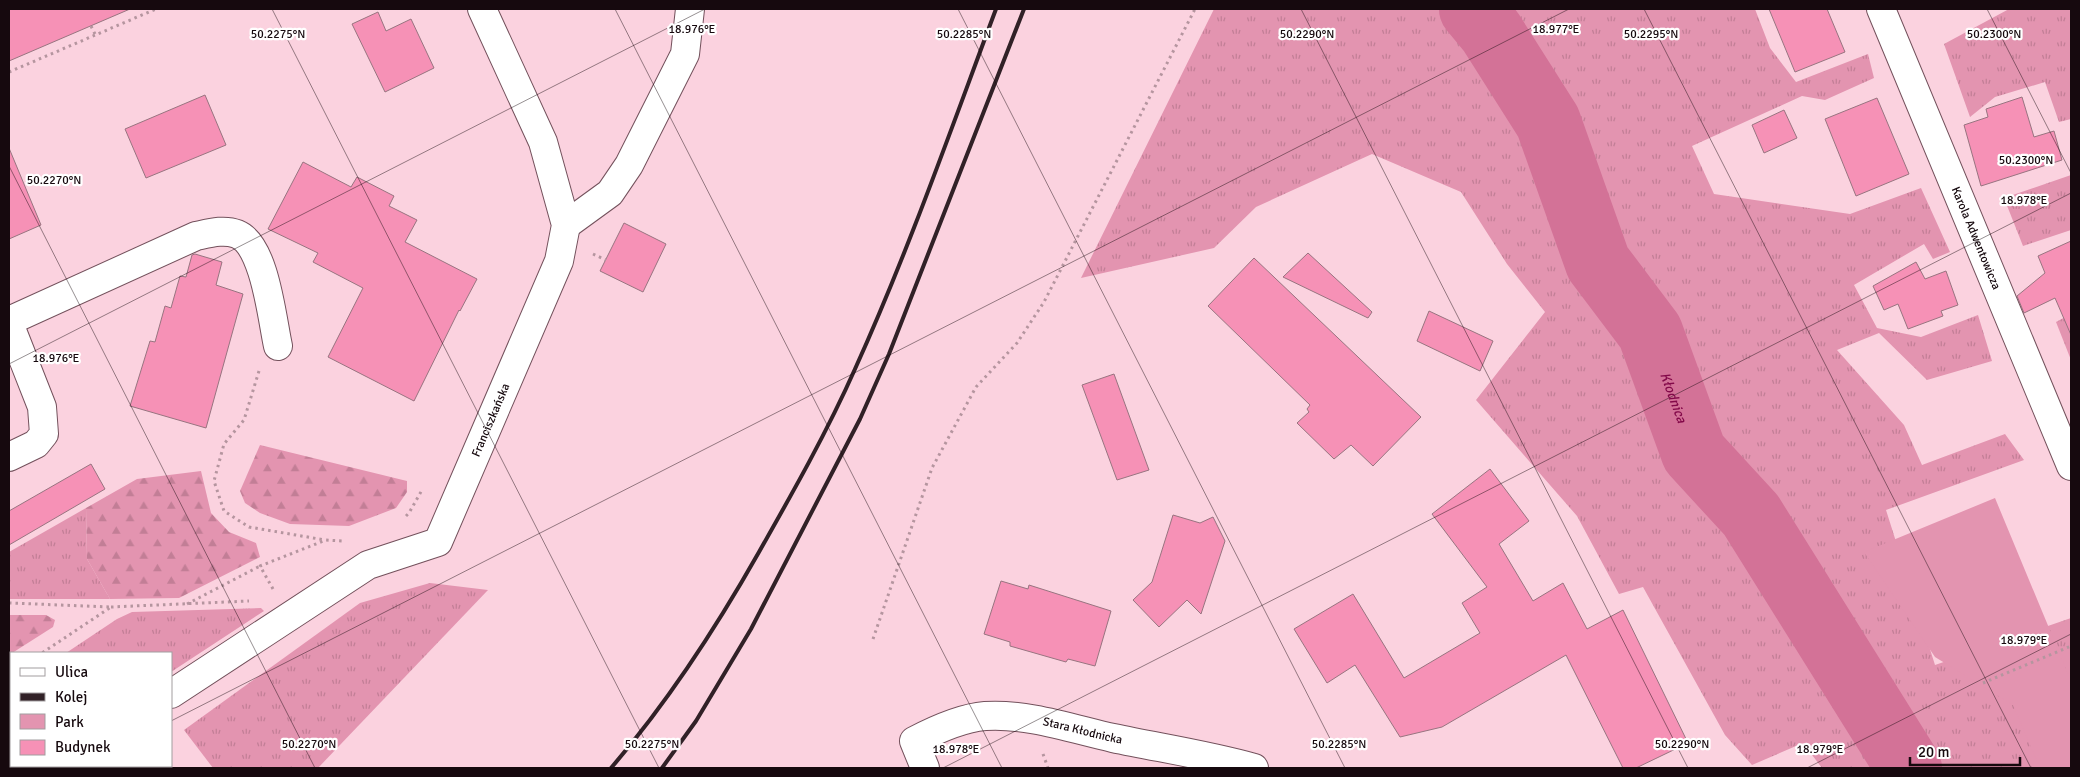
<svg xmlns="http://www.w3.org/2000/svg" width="2080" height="777" font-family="Signika,sans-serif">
  <defs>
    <pattern id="grass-tufts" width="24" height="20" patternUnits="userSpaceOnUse" patternTransform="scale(1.25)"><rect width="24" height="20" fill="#e394b0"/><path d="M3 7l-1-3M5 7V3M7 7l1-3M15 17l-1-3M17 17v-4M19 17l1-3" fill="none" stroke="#c27e96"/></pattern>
    <pattern id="forest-firs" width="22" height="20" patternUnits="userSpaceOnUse" patternTransform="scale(1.25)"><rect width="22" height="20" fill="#e394b0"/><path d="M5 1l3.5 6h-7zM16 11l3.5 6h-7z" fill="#c27e96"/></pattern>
  </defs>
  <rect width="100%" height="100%" fill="#fbd2df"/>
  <g fill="url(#grass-tufts)">
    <polygon points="1214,9 1755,9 1770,48 1796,82 1868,54 1874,78 1825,100 1802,96 1692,146 1714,194 1850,214 1921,188 1950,252 1933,259 1924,244 1854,285 1877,328 1921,337 1978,315 1992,361 1927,380 1879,333 1837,350 1904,425 1922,465 2005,434 2024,460 1886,510 1935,665 2071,618 2071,768 1822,768 1803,743 1752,765 1725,735 1643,587 1619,594 1577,516 1476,400 1545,312 1507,264 1461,192 1372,154 1256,207 1214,248 1081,278"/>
    <polygon points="2009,9 2071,9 2071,119 2059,122 2045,82 1995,97 1970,117 1944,44"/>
    <polygon points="2071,175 2071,230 2023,246 2004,198"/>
    <polygon points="2071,314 2071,360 2056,322"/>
    <polygon points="86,508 87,559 110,599 9,599 9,552"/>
    <polygon points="430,583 488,590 318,768 213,768 184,730 360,603"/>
    <polygon points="261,608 264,611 171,672 171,653 66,653 117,619 132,612"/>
    <polygon points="11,690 11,753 9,753 9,692"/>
  </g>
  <g fill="url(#forest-firs)">
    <polygon points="260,445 407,481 407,492 396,508 349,526 290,524 260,513 245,503 240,491"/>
    <polygon points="201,471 211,513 229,532 256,543 260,557 179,598 110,599 87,559 86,508 137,479"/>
    <polygon points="9,615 46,615 55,620 53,627 9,655"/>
  </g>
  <polygon fill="#e394b0" points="1995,498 2071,681 2071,768 2040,768 2013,705 1935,657 1864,552"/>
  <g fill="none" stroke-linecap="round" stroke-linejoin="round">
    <path stroke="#d37297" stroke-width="66" id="s1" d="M1472,9l19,23 57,90 50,141 52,69 44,121 57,62 158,253"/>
  </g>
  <g fill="#f691b6" stroke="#987480">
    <polygon points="9,9 130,9 9,61"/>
    <polygon points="1769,9 1827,9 1845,52 1795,72"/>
    <polygon points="378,12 386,31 411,19 434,68 385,92 352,24"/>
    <polygon points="205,95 226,145 146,178 125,129"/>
    <polygon points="2022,97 2034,137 2054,131 2062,160 1981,186 1964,125 1988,117 1986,109"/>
    <polygon points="1877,98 1909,174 1856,196 1825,119"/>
    <polygon points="1784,110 1797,138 1764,153 1752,125"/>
    <polygon points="9,148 41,225 9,239"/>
    <polygon points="303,162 351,187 357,177 394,196 389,206 417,220 405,242 477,279 460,311 459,310 414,401 328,357 363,288 313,262 318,253 268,229"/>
    <polygon points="624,223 666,244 643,292 600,271"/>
    <polygon points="2071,241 2071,335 2055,298 2024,313 2017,296 2045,273 2038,256"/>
    <polygon points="1308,253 1372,312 1368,318 1283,277"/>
    <polygon points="195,254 222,262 216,285 243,294 206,428 130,406 150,341 155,342 165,306 171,308 180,276 186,277 192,255"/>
    <polygon points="1254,258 1421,417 1373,466 1351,445 1334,459 1297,423 1309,412 1307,409 1310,405 1208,306"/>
    <polygon points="1916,262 1925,279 1946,271 1958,305 1941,311 1943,316 1908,329 1898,304 1884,310 1873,286"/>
    <polygon points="1429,311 1493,341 1480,371 1417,341"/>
    <polygon points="1114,374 1149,470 1117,480 1082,385"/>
    <polygon points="91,464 105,489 9,545 9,511"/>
    <polygon points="1490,469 1529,521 1499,544 1533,601 1563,583 1587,629 1623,610 1688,743 1636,768 1623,768 1566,655 1442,727 1400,737 1355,665 1327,683 1294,629 1353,594 1404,678 1480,633 1462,603 1487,587 1432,514"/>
    <polygon points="1173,515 1200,523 1213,517 1225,541 1201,614 1187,600 1159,627 1133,600 1152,582"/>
    <polygon points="1001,581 1028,589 1029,585 1111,611 1095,666 1068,659 1066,662 1010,646 1010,642 984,634"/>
  </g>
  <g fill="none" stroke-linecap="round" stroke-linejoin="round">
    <g stroke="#73515c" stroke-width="30">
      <g id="minor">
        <path id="s2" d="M1881,9l190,457"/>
        <polyline points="566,225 610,193 629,165 685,54 690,9"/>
        <path d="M9,321l187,-85c14,-3 28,-7 41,-2 28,11 35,85 41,112"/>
        <polyline points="9,323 42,407 44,434 36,444 9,457"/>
        <path id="s3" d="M171,694l197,-129 70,-23 121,-281 7,-36 -23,-83 -61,-133"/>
        <polyline points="9,766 11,765"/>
        <polyline points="61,768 64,766"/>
        <path id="s4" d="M925,768l-11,-27c21,-11 47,-23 71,-25 41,-3 88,13 128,22 47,10 95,17 141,30"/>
      </g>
    </g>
    <g stroke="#b5959f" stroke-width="3" stroke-dasharray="2.5 4" stroke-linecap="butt">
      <polyline points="91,26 95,34"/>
      <polyline points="9,72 156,9"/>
      <polyline points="593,254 606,260"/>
      <polyline points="259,371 244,420 224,444 214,481 224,511 249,527 325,540"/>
      <polyline points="406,516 409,513 422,490"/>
      <polyline points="273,589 260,566 326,540 343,541"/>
      <polyline points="9,603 111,607 42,653"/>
      <polyline points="187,604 260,566"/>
      <polyline points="111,607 249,601"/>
      <polyline points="873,639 932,468 976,387 1017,343 1044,302 1195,9"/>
      <polyline points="9,675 11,673"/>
      <polyline points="1983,683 2071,646"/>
      <polyline points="1043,754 1048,768"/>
    </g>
    <use href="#minor" stroke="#fff" stroke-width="28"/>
    <g stroke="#312127" stroke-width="4">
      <path d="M611,768c57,-66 105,-140 148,-216 34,-60 68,-120 96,-183 53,-117 96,-240 141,-360"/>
      <polyline points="662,768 696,721 751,629 860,419 889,354 1024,9"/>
    </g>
  </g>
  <path fill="none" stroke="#16090e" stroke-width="1" stroke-opacity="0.45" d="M272,9l387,759M615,9l387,759M958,9l387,759M1301,9l387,759M1644,9l387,759M1987,9l84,164M9,166l306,602M9,364l696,-355M171,721l1398,-712M79,768l5,-2M943,768l1128,-575M1807,768l264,-134"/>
  <g text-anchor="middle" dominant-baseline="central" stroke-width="4.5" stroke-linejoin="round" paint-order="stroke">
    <g font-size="12" fill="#16090e" stroke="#fff">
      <text stroke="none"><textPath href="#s2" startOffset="248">Karola Adwentowicza</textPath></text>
      <text stroke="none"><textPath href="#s3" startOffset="442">Franciszkańska</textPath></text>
      <text stroke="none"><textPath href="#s4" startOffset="204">Stara Kłodnicka</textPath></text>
    </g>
    <g font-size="14" font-style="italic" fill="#840a4a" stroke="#fff">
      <text stroke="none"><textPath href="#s1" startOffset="442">Kłodnica</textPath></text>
    </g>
  </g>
  <g font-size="12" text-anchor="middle" fill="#16090e" stroke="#fff" stroke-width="4.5" stroke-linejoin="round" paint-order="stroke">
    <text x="692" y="33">18.976°E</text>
    <text x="1556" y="33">18.977°E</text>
    <text x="278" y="38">50.2275°N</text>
    <text x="964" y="38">50.2285°N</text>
    <text x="1307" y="38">50.2290°N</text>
    <text x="1651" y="38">50.2295°N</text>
    <text x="1994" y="38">50.2300°N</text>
    <text x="2026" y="164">50.2300°N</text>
    <text x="54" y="184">50.2270°N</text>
    <text x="2024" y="204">18.978°E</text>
    <text x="56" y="362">18.976°E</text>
    <text x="2024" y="644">18.979°E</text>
    <text x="309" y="748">50.2270°N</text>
    <text x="652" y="748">50.2275°N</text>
    <text x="1339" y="748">50.2285°N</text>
    <text x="1682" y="748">50.2290°N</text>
    <text x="956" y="753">18.978°E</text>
    <text x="1820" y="753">18.979°E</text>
  </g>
  <rect width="2080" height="777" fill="none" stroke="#16090e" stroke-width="20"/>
  <rect x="10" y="652" width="162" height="115" fill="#ffffff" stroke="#a29d9f"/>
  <rect x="20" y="668" width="25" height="8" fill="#ffffff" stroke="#a29d9f"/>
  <text x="55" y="677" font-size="15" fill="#16090e">Ulica</text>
  <rect x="20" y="693" width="25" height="8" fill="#312127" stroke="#a29d9f"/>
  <text x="55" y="702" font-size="15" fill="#16090e">Kolej</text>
  <rect x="20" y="714" width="25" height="15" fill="#e394b0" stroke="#a29d9f"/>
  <text x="55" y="727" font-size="15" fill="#16090e">Park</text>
  <rect x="20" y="740" width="25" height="15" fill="#f691b6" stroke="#a29d9f"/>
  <text x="55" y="752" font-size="15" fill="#16090e">Budynek</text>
  <path d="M1910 757v8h110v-8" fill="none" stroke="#16090e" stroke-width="2.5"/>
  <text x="1918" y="757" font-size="15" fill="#16090e" stroke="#ffffff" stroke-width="4" paint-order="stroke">20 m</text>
</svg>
